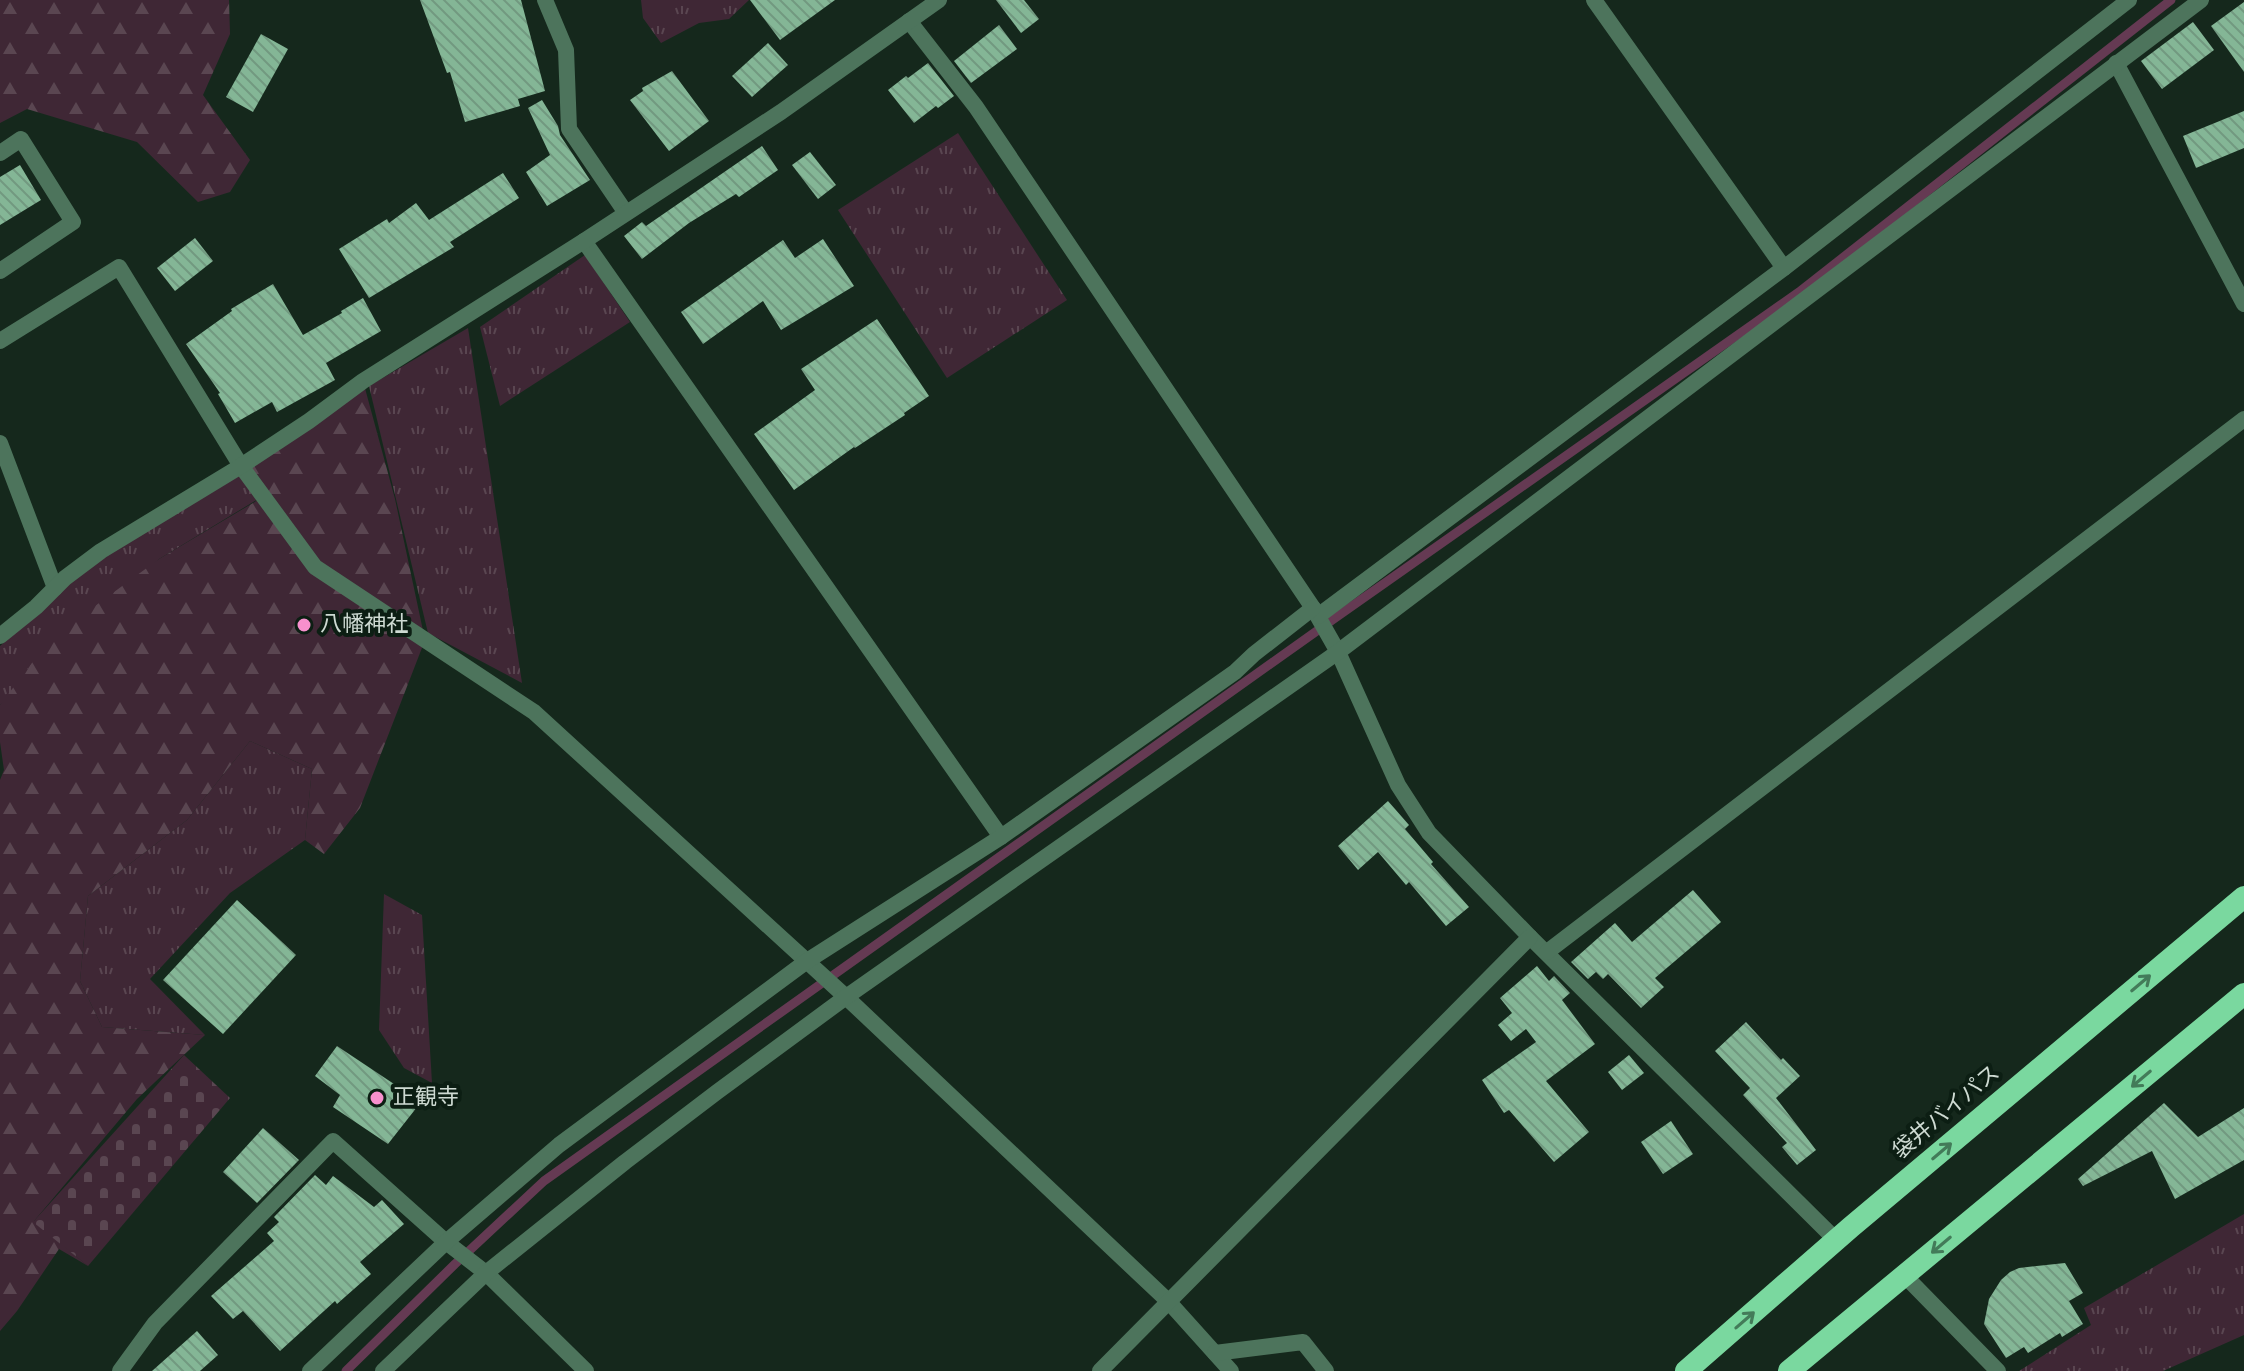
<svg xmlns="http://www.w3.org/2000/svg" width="2244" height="1371" font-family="Overpass,'Noto Sans JP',sans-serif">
  <defs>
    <pattern id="grass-tufts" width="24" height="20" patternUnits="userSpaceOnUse" patternTransform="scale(2)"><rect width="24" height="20" fill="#3f2735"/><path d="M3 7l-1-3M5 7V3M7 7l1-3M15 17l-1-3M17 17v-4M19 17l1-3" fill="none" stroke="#5a4651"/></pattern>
    <pattern id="forest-firs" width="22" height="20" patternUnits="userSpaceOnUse" patternTransform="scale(2)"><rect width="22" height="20" fill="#3f2735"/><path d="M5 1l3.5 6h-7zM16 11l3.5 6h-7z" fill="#5a4651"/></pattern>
    <pattern id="cemetery-stones" width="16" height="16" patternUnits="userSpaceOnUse" patternTransform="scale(2)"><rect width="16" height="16" fill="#3f2735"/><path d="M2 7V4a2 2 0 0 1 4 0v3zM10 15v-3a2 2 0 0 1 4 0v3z" fill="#5a4651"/></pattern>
    <pattern id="building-back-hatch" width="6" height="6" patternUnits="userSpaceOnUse" patternTransform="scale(2)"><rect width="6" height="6" fill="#84b696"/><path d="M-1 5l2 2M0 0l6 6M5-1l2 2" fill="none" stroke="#729980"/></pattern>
  </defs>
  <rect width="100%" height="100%" fill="#15281c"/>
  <g fill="url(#grass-tufts)">
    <polygon points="641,0 749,0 729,19 699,23 661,43 643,18"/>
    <polygon points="958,133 1067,300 947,378 838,210"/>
    <polygon points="585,255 630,322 500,406 480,327"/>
    <polygon points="468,328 522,683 428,633 369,386"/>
    <polygon points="244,470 263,496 159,559 0,705 0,646 35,616 101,551"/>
    <polygon points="250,741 312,769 305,840 230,893 150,979 205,1035 102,1027 80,981 88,896 187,820"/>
    <polygon points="384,894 422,915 432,1083 404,1068 379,1030"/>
    <polygon points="2244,1214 2244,1335 2163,1371 2019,1371 2091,1325 2084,1308"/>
  </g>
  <g fill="url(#forest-firs)">
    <polygon points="0,0 229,0 230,34 203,95 250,160 230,192 198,202 137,142 27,109 0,123"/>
    <polygon points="363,381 395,499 425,640 360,808 324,854 305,840 312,769 250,741 187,820 88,896 80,981 102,1027 205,1035 137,1099 34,1221 88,1266 59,1249 17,1311 0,1331 0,780 4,770 0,742 0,705 50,639 159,559 263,497 244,470"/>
  </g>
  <polygon fill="url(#cemetery-stones)" points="184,1055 230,1098 88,1266 33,1222"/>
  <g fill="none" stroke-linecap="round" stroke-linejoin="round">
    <polyline stroke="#653a53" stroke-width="9" points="346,1371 455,1264 544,1181 1335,618 1799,292 2171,0"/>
  </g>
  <g fill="url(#building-back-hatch)">
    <polygon points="420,0 521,0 545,91 518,99 520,106 465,122 450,72 447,73"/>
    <polygon points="750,0 835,0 780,40"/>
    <polygon points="996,0 1024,0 1039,19 1021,33"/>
    <polygon points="2244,2 2244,72 2211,26"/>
    <polygon points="2193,22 2214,50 2162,89 2141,61"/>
    <polygon points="999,25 1017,49 971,83 954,61"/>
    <polygon points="261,34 288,49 253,112 226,97"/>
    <polygon points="768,43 788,65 752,97 732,76"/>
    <polygon points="928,63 954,96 938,108 936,106 914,123 888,90 906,76 908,78"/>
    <polygon points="672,71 709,121 669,151 630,100 643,91 642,88"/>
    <polygon points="542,100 558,126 560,135 590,180 547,206 526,172 550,155 528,108"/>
    <polygon points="2244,111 2244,148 2196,168 2183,136"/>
    <polygon points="762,146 778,170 739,197 736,194 689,223 642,259 624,236 642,222 646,226"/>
    <polygon points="810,152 836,185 818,199 792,165"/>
    <polygon points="20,165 41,200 0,225 0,177"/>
    <polygon points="503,173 519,198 450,242 454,247 369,298 339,249 387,219 389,223 416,203 429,220"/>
    <polygon points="195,238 213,261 175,291 157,268"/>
    <polygon points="823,239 854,286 781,330 763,301 703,344 681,312 783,240 795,258"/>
    <polygon points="273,284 303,335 342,313 341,311 363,298 381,331 326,363 335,380 277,412 272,402 235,423 218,394 220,393 186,344 232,311 231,309"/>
    <polygon points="877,319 929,396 904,413 905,415 855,448 854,447 794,490 754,434 815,390 801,369"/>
    <polygon points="1388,801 1409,825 1405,829 1433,862 1431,864 1469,907 1446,926 1409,882 1406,885 1378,852 1358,870 1338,846"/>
    <polygon points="1693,890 1721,922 1655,978 1664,987 1641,1008 1608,974 1603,979 1596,972 1588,979 1571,962 1615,923 1632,942"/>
    <polygon points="237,900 296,955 223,1034 163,980"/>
    <polygon points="1537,966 1549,981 1554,976 1570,993 1562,1000 1595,1044 1546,1081 1589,1132 1554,1162 1509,1110 1504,1113 1482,1080 1536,1042 1526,1029 1511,1041 1498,1025 1512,1013 1500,998"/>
    <polygon points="1746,1022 1781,1060 1783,1058 1800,1076 1776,1098 1816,1150 1797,1165 1782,1147 1787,1143 1743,1095 1750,1088 1715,1051"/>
    <polygon points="337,1046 421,1102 388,1144 333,1107 340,1095 315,1076"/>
    <polygon points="1629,1055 1644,1073 1622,1090 1608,1072"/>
    <polygon points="2164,1103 2198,1137 2244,1108 2244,1160 2175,1199 2152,1151 2083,1186 2078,1179"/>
    <polygon points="1671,1121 1693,1154 1663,1174 1641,1142"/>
    <polygon points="263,1128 299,1160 257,1203 223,1172"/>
    <polygon points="315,1175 326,1185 333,1176 374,1207 382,1200 404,1224 360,1262 371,1274 337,1304 335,1301 280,1351 243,1311 233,1319 211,1296 274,1241 267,1233 279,1222 274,1217"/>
    <polygon points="2065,1263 2083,1293 2069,1301 2083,1324 2062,1337 2060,1333 2028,1353 2024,1347 2006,1358 1984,1324 1989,1299 2001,1280 2010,1272 2019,1268"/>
    <polygon points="197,1331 218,1355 200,1371 152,1371"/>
  </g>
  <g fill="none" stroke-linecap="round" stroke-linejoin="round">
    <g stroke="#4d745c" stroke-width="16">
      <polyline points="545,0 566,50 569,129 626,213"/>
      <polyline points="1594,0 1784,268"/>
      <polyline points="909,21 976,107 1313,608 1338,652 1398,785 1429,833 1530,937 1836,1240"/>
      <polyline points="2116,63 2244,304"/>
      <polyline points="0,153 21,139 73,222 0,271"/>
      <polyline points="584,241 1001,837"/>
      <polyline points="0,341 119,267 241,466 315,567 534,712 846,997 1168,1301 1231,1371"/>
      <polyline points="0,443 55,588"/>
      <polyline points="1318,616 1784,268 2129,0"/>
      <polyline points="1547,952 2244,419"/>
      <polyline points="1904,1275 1998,1371"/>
      <polyline points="1215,1353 1303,1342 1326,1371"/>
      <polyline points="120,1371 155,1323 333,1141 446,1242 486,1273 586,1371"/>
      <polyline points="310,1371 446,1242 559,1145 807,961 1001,837 1235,672 1254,654 1313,608"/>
      <polyline points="383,1371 486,1273 625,1162 717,1092 846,997 1338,652 2201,0"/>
      <polyline points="1100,1371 1530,937"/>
    </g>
    <polyline stroke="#4d745c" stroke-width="16" points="0,636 36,607 65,578 101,551 241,466 309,421 363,381 584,241 781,112 939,0"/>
    <g stroke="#7ad89f" stroke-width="22">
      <polyline points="1686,1371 1851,1227 2244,897"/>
      <polyline points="1789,1371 2244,994"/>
    </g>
  </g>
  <defs><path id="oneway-shaft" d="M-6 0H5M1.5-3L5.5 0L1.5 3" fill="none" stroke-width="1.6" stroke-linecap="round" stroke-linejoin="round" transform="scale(2)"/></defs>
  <g stroke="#437b59">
    <use href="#oneway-shaft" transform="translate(2141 983) rotate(-40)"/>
    <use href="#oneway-shaft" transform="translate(2141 1079) rotate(140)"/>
    <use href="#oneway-shaft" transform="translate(1942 1151) rotate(-40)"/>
    <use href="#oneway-shaft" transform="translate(1941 1245) rotate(140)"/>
    <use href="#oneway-shaft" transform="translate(1745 1320) rotate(-41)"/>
  </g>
  <g fill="#f790cd" stroke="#0c1e13" stroke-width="3">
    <circle cx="304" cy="625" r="8"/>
    <circle cx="377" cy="1098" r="8"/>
  </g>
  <g text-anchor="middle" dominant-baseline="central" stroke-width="8" stroke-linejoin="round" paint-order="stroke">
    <g font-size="22" fill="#cedad2" stroke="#0c1e13" text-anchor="start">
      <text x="320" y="625">八幡神社</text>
      <text x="393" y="1098">正観寺</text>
    </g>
    <g font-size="22" fill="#cedad2" stroke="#0c1e13">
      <text transform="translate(1947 1113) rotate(-40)">袋井バイパス</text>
    </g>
  </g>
</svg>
